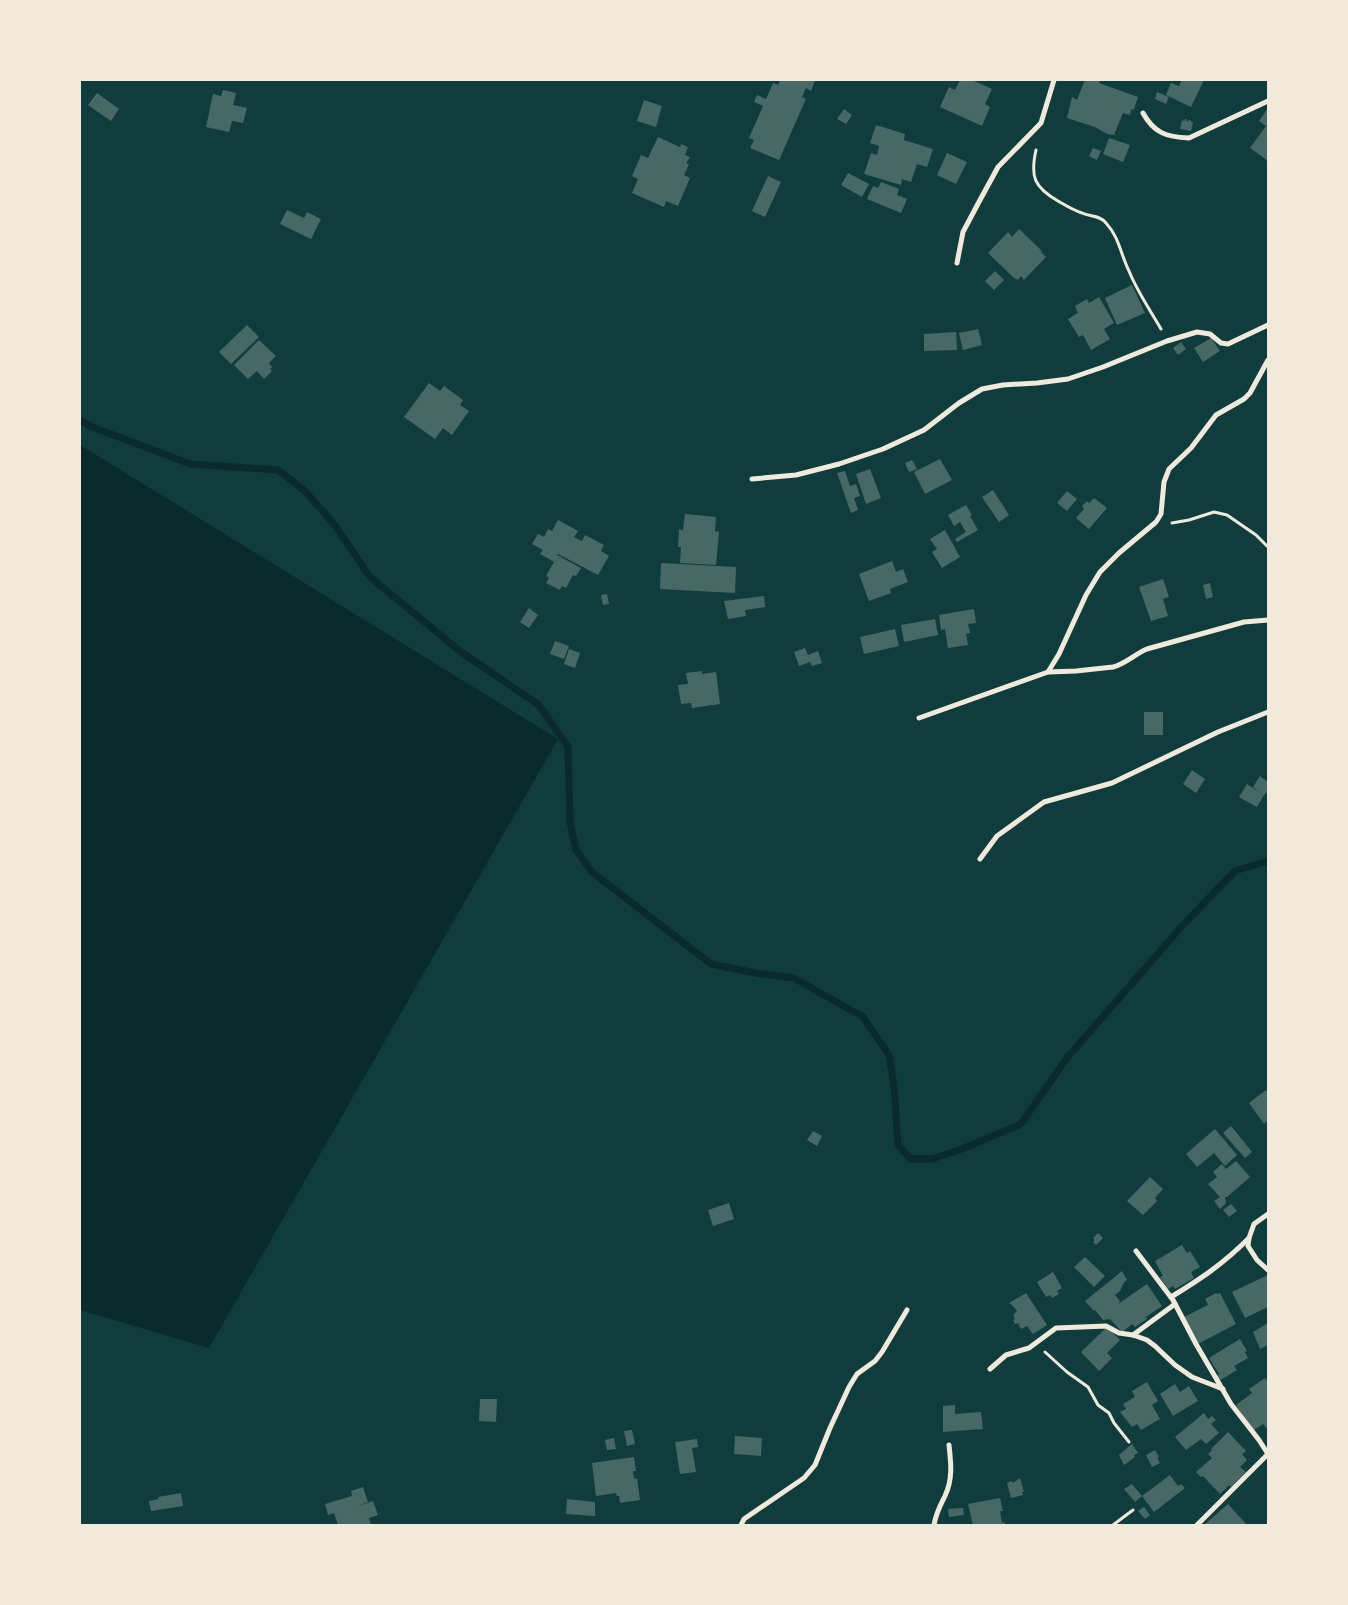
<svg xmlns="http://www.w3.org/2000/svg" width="1348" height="1605" font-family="Jost,sans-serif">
  <rect width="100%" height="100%" fill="#0f3d3e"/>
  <polygon fill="#0a2a2b" points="80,445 558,739 209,1348 80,1310"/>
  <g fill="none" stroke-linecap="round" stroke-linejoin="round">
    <polyline stroke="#0a2a2b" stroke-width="7" points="80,420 90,426 190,464 278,470 305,491 334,524 370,577 461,652 539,705 568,747 570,822 576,850 592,872 711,964 756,973 794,978 863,1017 889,1055 894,1086 898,1145 911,1159 932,1159 962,1149 1021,1124 1066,1059 1182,926 1235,871 1268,861"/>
  </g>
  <g fill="#486865">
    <polygon points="780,80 815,80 811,91 806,88 802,97 806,99 779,160 750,148 754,140 749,138 763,106 754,102 757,95 766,99 773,83 778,85"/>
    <polygon points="960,80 972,80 992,89 985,104 990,107 982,126 940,107 949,87 955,90"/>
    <polygon points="1085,80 1100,80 1099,83 1138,97 1134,109 1131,110 1130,115 1123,113 1114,135 1107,134 1095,127 1067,118 1072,97 1077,100"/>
    <polygon points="1182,80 1204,80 1191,107 1166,95 1171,83 1179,86"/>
    <polygon points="223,90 236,93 233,105 247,108 243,123 232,121 229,132 206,127 213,94 221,96"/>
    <polygon points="1157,92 1169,97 1166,104 1155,99"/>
    <polygon points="97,93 119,109 111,121 88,105"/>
    <polygon points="644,100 662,106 656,127 637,121"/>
    <polygon points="1268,108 1268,161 1250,148 1266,126 1259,121"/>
    <polygon points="844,109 852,115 846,124 837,119"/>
    <polygon points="1185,119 1187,119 1186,121 1191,120 1191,122 1193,122 1191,131 1180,129 1182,120 1184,121"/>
    <polygon points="876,125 905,134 904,140 933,149 927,167 917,164 911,182 902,179 901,185 864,174 871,153 877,155 879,146 870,143"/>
    <polygon points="658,137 680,147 681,144 688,147 685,155 690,157 686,163 689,164 684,175 690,178 678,206 666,201 664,207 632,193 638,179 632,176 641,155 648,158"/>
    <polygon points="1109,138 1130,145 1123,162 1103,154"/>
    <polygon points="1093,148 1101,151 1097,160 1089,156"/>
    <polygon points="947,153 967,162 956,184 937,175"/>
    <polygon points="848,173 869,184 862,197 841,185"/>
    <polygon points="768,176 781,182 765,217 752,211"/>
    <polygon points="881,182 899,189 897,195 907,199 901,213 867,199 873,186 878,188"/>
    <polygon points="287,210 304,218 307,212 321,219 311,239 280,224"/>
    <polygon points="1019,229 1042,251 1041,252 1046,257 1024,280 1021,276 1018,280 1013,277 988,253 1008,232 1012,237"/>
    <polygon points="995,271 1004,280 994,290 985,281"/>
    <polygon points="1132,285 1145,313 1117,325 1105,298"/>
    <polygon points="1099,297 1114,323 1104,329 1110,339 1091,350 1083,335 1079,337 1068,319 1078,313 1075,306 1087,299 1089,303"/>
    <polygon points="247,325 259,337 231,364 219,352"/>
    <polygon points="978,329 982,345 963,350 959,333"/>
    <polygon points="956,332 957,350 924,351 924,334"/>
    <polygon points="1211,338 1220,351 1203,362 1194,348"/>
    <polygon points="259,340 276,356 269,363 272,367 270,369 272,371 264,379 257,371 248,379 234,365"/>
    <polygon points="1181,342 1186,349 1178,355 1173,348"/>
    <polygon points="429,383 440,391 444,386 463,400 460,405 469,411 452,435 443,428 435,439 404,417"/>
    <polygon points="940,459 952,480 925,494 914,472"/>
    <polygon points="912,460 917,469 909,472 905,463"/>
    <polygon points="870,469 881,498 866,504 856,474"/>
    <polygon points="845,471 850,486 856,484 860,496 854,498 858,510 851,513 837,473"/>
    <polygon points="993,490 1009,515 999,522 982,497"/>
    <polygon points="1067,491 1077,499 1067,511 1057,503"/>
    <polygon points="1094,498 1107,508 1089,529 1076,518 1084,509 1082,506 1087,501 1089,503"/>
    <polygon points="966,505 972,515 970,516 978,530 957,542 955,539 966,532 960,522 954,526 948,515"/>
    <polygon points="685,514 716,517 715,531 719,532 716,565 680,563 681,547 678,547 679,529 683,530"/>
    <polygon points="558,520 578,531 574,537 582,541 585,535 604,545 601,551 609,556 598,575 558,554 557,555 581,568 576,576 573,575 566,588 562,586 560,590 546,583 549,578 546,576 554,562 540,554 543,550 532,544 538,534 544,537 548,529 552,531"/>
    <polygon points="945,530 960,557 942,568 932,552 937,549 930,539"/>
    <polygon points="892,561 896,572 903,569 908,582 890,589 891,593 869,601 859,574"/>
    <polygon points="661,563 736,567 735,593 660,589"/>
    <polygon points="1163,579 1169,597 1163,599 1168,616 1151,621 1139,587"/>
    <polygon points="1210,583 1213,597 1206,599 1203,585"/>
    <polygon points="607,594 609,604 603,605 601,595"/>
    <polygon points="764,596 765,607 745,610 746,616 728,619 724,601"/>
    <polygon points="529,608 538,615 529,628 520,622"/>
    <polygon points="974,609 976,623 968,624 970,633 966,634 968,645 948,648 945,629 941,630 939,615"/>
    <polygon points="935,619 938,635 904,642 901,625"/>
    <polygon points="895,629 899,646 864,654 860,637"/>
    <polygon points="555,641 569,646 564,659 550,654"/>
    <polygon points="805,648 808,655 818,651 822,663 812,666 810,662 799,666 794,652"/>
    <polygon points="569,649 580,653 575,668 564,664"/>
    <polygon points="702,671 702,674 716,672 720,704 692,708 691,703 681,704 678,685 688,684 686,673"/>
    <rect x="1144" y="712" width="19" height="23"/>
    <polygon points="1192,770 1205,779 1196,793 1183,784"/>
    <polygon points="1260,776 1268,782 1268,791 1264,795 1257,807 1239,797 1247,784 1262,794 1253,787"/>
    <polygon points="1266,1090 1268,1093 1268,1120 1264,1124 1249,1103"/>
    <polygon points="1231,1126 1252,1152 1245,1158 1223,1133"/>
    <polygon points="1215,1129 1237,1155 1225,1166 1214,1153 1197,1167 1186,1154"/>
    <polygon points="813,1131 822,1136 817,1146 807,1140"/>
    <polygon points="1236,1161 1250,1177 1227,1197 1225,1197 1226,1203 1220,1209 1214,1201 1220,1197 1208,1184 1217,1177 1213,1172 1222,1164 1226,1169"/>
    <polygon points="1150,1177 1163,1189 1155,1198 1157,1201 1143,1215 1127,1201"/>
    <polygon points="729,1203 734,1219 713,1226 708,1210"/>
    <polygon points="1231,1204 1237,1211 1229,1217 1223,1210"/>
    <polygon points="1098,1233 1103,1238 1096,1245 1093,1242 1095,1240 1093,1238"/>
    <polygon points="1182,1245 1187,1253 1190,1251 1200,1267 1191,1272 1194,1278 1175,1289 1173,1286 1168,1289 1160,1277 1163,1276 1155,1261"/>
    <polygon points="1085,1257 1105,1276 1094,1287 1074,1267"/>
    <polygon points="1122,1271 1127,1280 1124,1282 1120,1291 1115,1295 1120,1301 1118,1304 1147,1284 1162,1306 1146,1317 1147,1319 1135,1327 1132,1324 1122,1332 1110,1319 1103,1320 1095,1310 1094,1311 1085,1301"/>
    <polygon points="1053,1272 1062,1288 1057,1291 1059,1294 1052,1298 1050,1295 1046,1297 1037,1282"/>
    <polygon points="1268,1275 1268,1307 1245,1318 1232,1292"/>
    <polygon points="1026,1293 1047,1325 1033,1334 1027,1326 1021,1329 1018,1323 1015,1324 1013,1320 1015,1319 1013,1315 1017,1311 1013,1306 1009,1303"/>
    <polygon points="1216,1293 1217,1294 1220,1293 1236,1324 1198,1344 1184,1317 1208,1305 1205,1299"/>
    <polygon points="1268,1323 1268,1345 1260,1349 1253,1332"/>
    <polygon points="1107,1327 1120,1340 1107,1353 1112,1358 1099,1371 1081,1352"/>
    <polygon points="1240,1339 1247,1351 1245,1352 1248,1358 1234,1366 1237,1370 1219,1381 1216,1376 1219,1374 1209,1358"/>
    <polygon points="1265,1378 1268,1382 1268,1426 1266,1428 1263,1424 1253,1431 1236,1405 1252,1393 1249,1389"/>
    <polygon points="1147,1382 1158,1401 1152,1405 1160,1419 1141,1430 1137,1424 1132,1427 1120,1412 1126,1409 1123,1404 1135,1397 1132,1391"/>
    <polygon points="1175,1384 1180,1392 1189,1386 1198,1401 1173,1416 1160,1394"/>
    <polygon points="480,1399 497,1399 496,1422 479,1421"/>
    <polygon points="955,1405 955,1414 981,1412 983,1429 943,1432 943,1406"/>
    <polygon points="1204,1413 1208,1419 1212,1416 1216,1420 1211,1424 1219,1433 1206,1444 1201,1439 1186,1450 1175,1437"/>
    <polygon points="632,1430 635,1444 627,1446 624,1431"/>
    <polygon points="1228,1432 1246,1451 1242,1454 1247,1460 1240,1467 1246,1472 1231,1487 1229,1485 1220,1494 1203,1476 1201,1477 1196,1472 1212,1458 1208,1454 1212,1450 1211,1449"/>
    <polygon points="735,1436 762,1438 761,1456 734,1454"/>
    <polygon points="614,1438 616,1449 607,1450 605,1440"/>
    <polygon points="697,1439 698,1447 692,1448 696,1472 680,1474 675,1442"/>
    <polygon points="1132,1444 1138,1453 1134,1455 1135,1457 1124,1465 1119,1455"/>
    <polygon points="1155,1450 1159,1457 1157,1458 1160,1463 1152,1467 1146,1455"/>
    <polygon points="634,1457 636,1471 633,1471 634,1479 637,1478 640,1500 620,1503 619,1496 617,1496 616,1493 596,1496 592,1463"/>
    <polygon points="1170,1475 1178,1486 1181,1484 1185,1488 1154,1512 1142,1496 1135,1502 1124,1489 1132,1484 1142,1496"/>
    <polygon points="1020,1478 1024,1492 1022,1492 1023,1495 1011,1498 1007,1483 1012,1481 1013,1483"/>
    <polygon points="363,1487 368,1502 355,1507 373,1501 378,1515 369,1518 371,1525 338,1525 334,1513 346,1509 328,1515 325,1504 352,1496 351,1491"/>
    <polygon points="181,1493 183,1506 151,1511 149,1501 159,1499 158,1497"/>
    <polygon points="1000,1498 1003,1511 1000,1511 1002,1523 1004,1522 1005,1525 973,1525 968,1504"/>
    <polygon points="567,1499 595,1502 595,1516 566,1514"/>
    <polygon points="1228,1504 1247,1525 1204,1525"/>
    <polygon points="1144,1507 1150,1515 1145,1519 1138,1511"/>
    <polygon points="963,1508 964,1515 949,1517 948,1509"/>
  </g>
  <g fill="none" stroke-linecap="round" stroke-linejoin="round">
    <g stroke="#f1e9da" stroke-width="3">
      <path d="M1036,150c-6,27 -2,37 22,51 7,4 15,9 24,12 8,4 18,2 24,10 13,14 15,32 23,48 8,20 21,39 32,58"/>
      <polyline points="1172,523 1189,520 1214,512 1227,515 1256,535 1268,547"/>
      <polyline points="1045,1352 1067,1372 1088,1387 1098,1405 1109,1413 1114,1423 1129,1442"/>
      <polyline points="1113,1525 1133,1510"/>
    </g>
    <g stroke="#f1e9da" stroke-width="5">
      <path d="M1143,113c11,20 23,24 46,25l79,-37"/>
      <polyline points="957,263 963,232 980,200 998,167 1041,123 1054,80"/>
      <polyline points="752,479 796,475 839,464 883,449 924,430 959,403 982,389 1003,385 1037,383 1068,379 1103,367 1167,341 1197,332 1210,334 1221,343 1228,344 1268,325"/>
      <path d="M1048,672l28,-1 37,-4c12,-3 22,-13 34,-18l97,-27 24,-2"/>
      <polyline points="919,718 1048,672 1059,654 1086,595 1100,572 1119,553 1156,522 1161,514 1164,482 1169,469 1191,448 1216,415 1244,399 1250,393 1268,360"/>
      <polyline points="980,859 997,836 1044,802 1112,783 1218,732 1268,712"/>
      <polyline points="1268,1214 1254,1224 1249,1238 1248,1246 1257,1260 1268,1270"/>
      <polyline points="1136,1251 1173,1300 1196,1344 1231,1404 1259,1440 1268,1454"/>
      <path d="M1171,1297c31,-19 52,-33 78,-59"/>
      <polyline points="1133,1335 1175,1304"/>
      <polyline points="990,1369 1006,1355 1029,1348 1056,1328 1106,1326 1119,1333 1133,1335 1147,1340 1155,1346 1175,1365 1192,1377 1223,1389"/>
      <polyline points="741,1525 744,1519 804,1478 815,1465 830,1428 849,1387 857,1374 875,1361 882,1352 907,1310"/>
      <path d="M934,1525c2,-12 6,-19 11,-29 8,-17 6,-33 4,-51"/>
      <polyline points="1197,1525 1268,1454"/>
    </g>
  </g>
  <rect width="1348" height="1605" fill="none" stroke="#f1e9da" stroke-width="162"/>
</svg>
